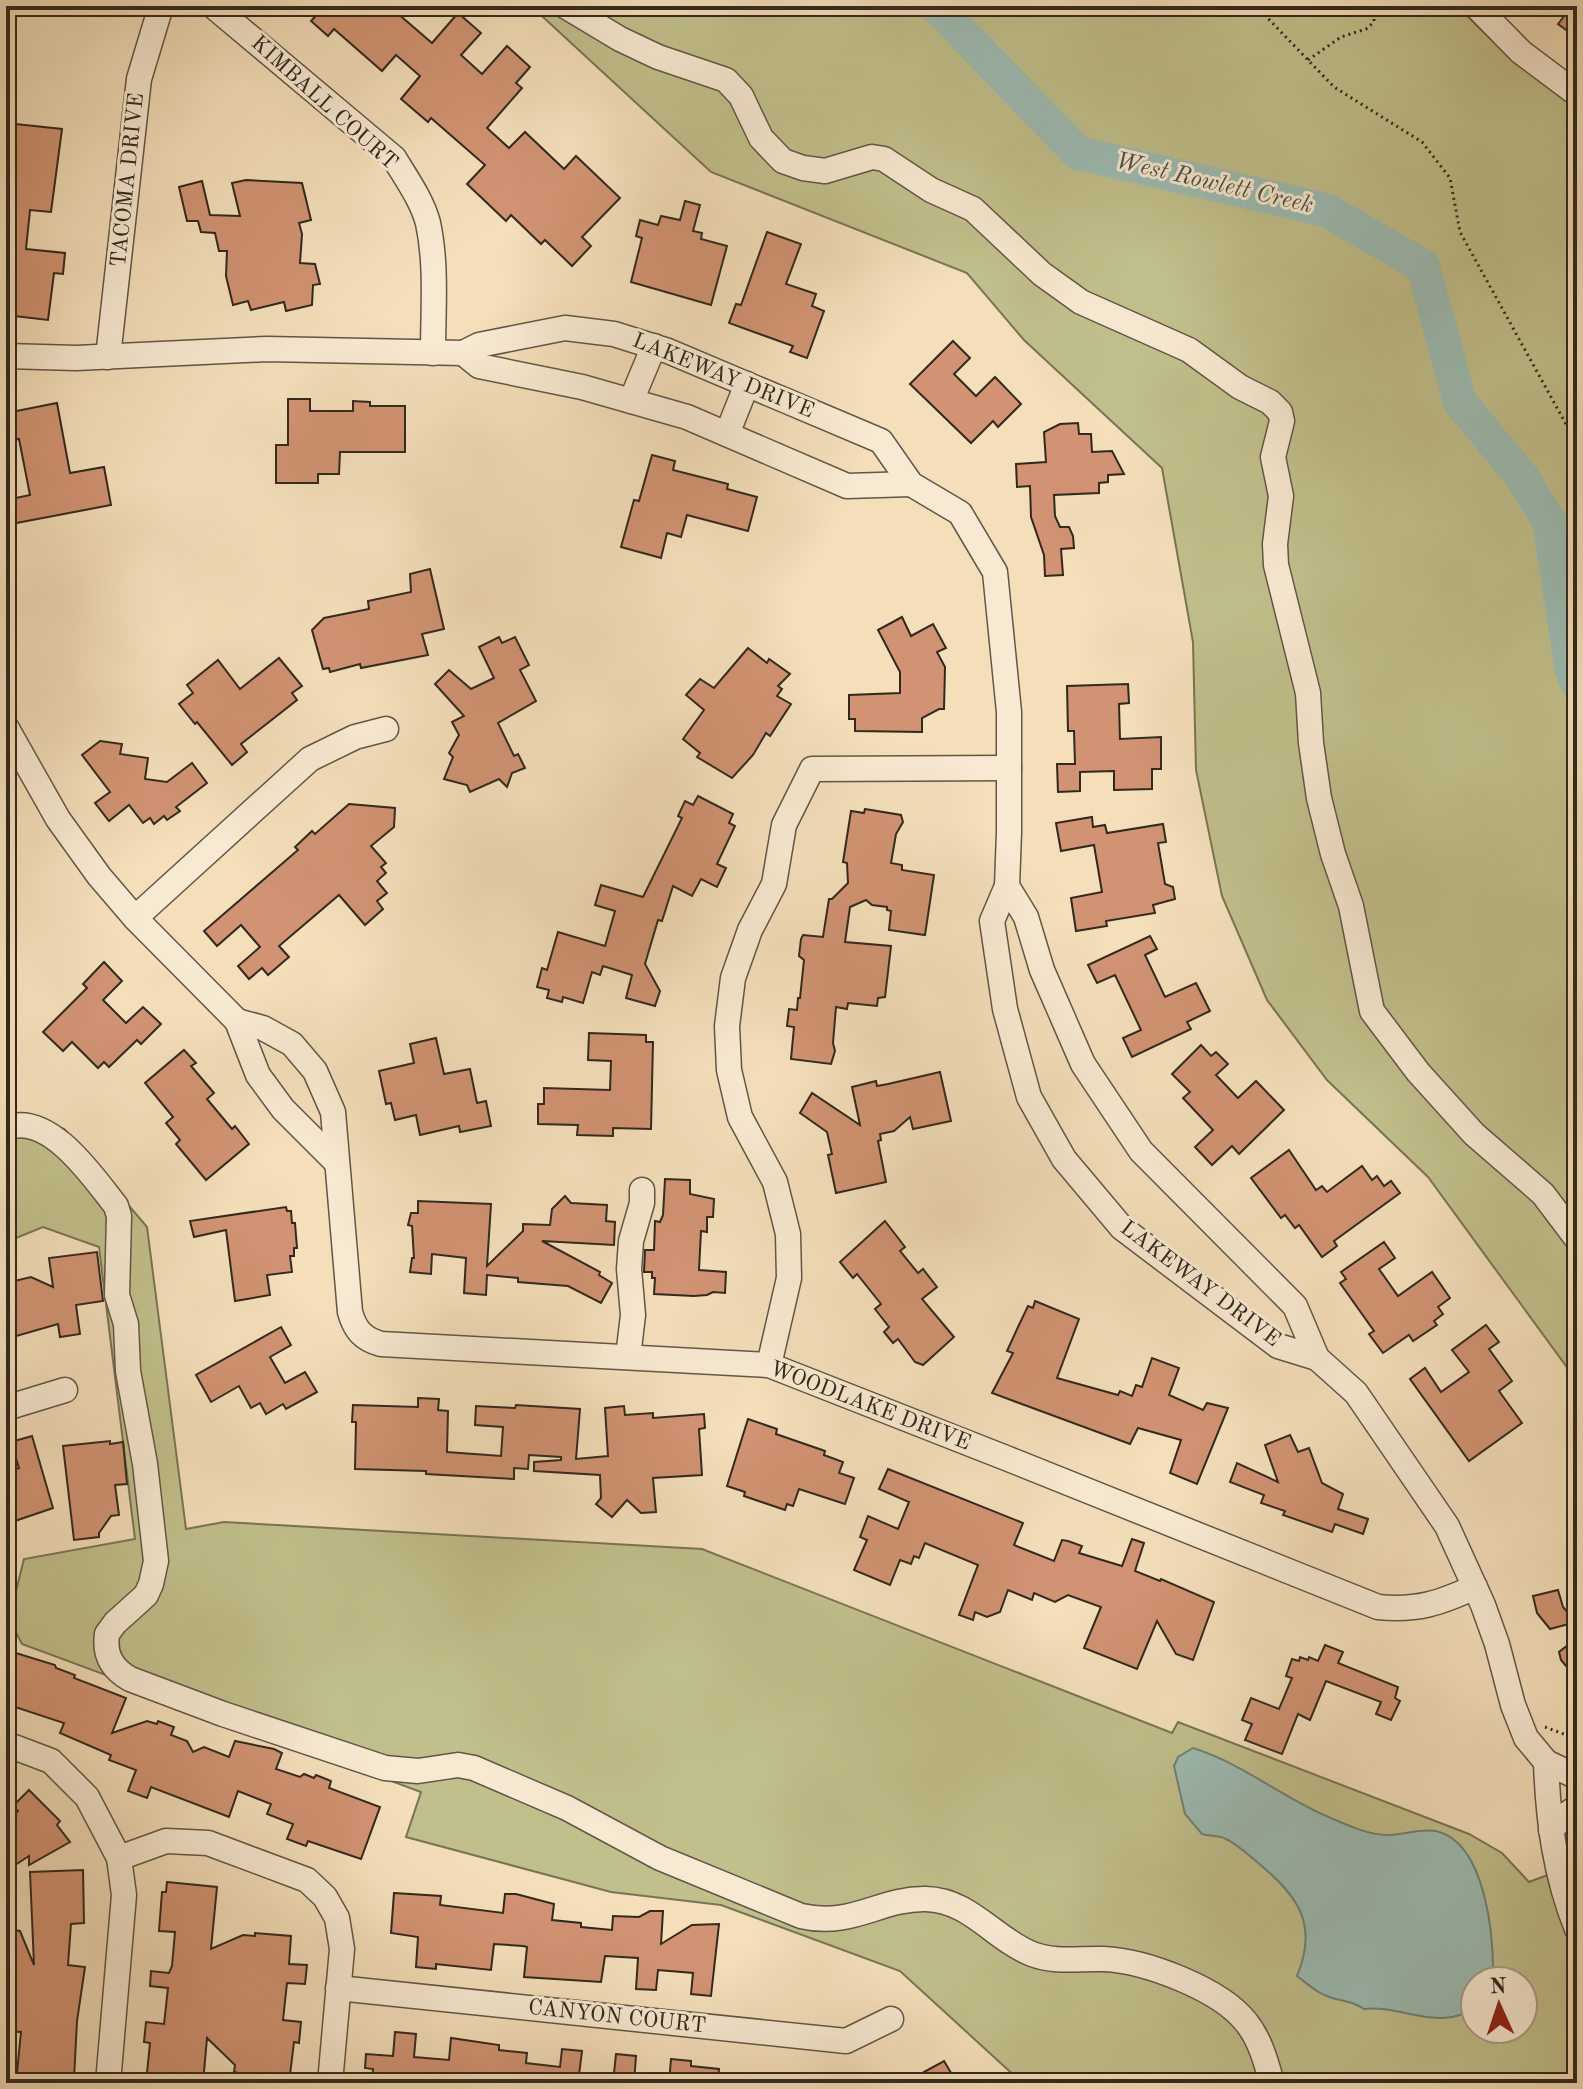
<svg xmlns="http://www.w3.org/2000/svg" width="1583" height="2089" font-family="'Old Standard TT',serif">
  <rect width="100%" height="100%" fill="#f4dfba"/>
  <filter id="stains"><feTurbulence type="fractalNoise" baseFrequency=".0025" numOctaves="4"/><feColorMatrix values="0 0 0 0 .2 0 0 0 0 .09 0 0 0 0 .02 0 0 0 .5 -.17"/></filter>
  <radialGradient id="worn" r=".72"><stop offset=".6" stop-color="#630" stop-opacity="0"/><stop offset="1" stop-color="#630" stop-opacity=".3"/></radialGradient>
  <g fill="#c1c08c" stroke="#797456" stroke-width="2" fill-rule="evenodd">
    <polygon points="531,6 1457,6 1513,61 1577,109 1577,1381 1428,1177 1327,1080 1267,1000 1222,896 1196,770 1193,642 1162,468 1024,340 967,273 711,172"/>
    <path d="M6,1114l58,15 83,98 39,302 38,-7 478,27 470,184 6,-11 291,112 33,19 27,29 48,-18v219h-558l-1,-4 -118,-108 -179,-66 -110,-13 -205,-55 15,-45 -399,-148 -13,-25 15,-60 111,-20 -36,-292 -56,-20 -37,15zM1475,1981h48v48h-48z"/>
  </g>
  <path fill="#9cbcb3" stroke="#718178" stroke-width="2" d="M1193,1748c48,15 86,47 131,67 19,8 42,20 63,20 16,0 33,-7 49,-4 51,12 58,108 57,150h-18v25c-31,28 -76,-2 -111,3 -11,-8 -19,-7 -32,-11 -14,-4 -23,-13 -35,-22 22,-53 0,-81 -40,-114 -10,-8 -20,-18 -31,-23 -8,-5 -16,-2 -24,-5l-17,-20 -11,-48 4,-9z"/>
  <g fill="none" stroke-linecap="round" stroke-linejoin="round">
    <polyline stroke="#9cbcb3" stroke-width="34" points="936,6 1078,153 1326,210 1423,266 1460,402 1522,477 1549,521 1572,671 1577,683"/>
  </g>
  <g fill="#d19373" stroke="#31291f" stroke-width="2">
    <polygon points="325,6 389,6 432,43 458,13 481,33 461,55 482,74 507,46 530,67 516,83 522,88 487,128 509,148 525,132 564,169 576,156 620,198 582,237 591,246 572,266 545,240 541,244 511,215 506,221 467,184 485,165 431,118 428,122 401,99 420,76 396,55 382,71 334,29 328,36 311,21"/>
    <polygon points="1572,6 1577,6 1577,38 1558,24"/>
    <polygon points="6,123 62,129 51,212 30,210 26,249 65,253 63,274 54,273 48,320 6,315"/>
    <polygon points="246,180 302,183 311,220 299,223 302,234 300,263 315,264 320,284 313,285 312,305 286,311 284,302 251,310 248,301 233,305 226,276 227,251 219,251 215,233 201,232 198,221 187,221 179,187 202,181 210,215 240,216 232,183"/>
    <polygon points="685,201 700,205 693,231 702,233 701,239 727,246 711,305 631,282 642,238 636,236 640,220 658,225 661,216 680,220"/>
    <polygon points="767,232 801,244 786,284 816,294 812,306 824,311 807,358 790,352 793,346 729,323 736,304 741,305"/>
    <polygon points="953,341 970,358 954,374 976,396 995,377 1021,404 998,427 993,421 971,443 910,384"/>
    <polygon points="288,399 310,399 310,411 353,411 353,401 370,402 370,406 405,406 405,452 340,452 339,474 318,474 318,483 276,483 276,445 288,445"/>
    <polygon points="57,403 70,473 104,467 111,505 6,525 6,500 30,495 19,439 6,441 6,413"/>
    <polygon points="1078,423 1079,434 1091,434 1092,452 1112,451 1124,474 1108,475 1108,482 1099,483 1099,493 1054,495 1055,516 1060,527 1069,527 1073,536 1074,548 1061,549 1063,575 1045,576 1044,555 1031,517 1030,486 1017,487 1016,464 1046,462 1044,432 1060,424"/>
    <polygon points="652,455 675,461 673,470 728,484 727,489 757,497 748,531 687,515 681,537 667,533 661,558 621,547 634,500 639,501"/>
    <polygon points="430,569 444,629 422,634 428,655 361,668 360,664 330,672 329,668 323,669 312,630 324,618 369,609 368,601 411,592 410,574"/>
    <polygon points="902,617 911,636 933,624 946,648 937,652 945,667 944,709 939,709 922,718 922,732 855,731 855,719 849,719 849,695 900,693 900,672 878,630"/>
    <polygon points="499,637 502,643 515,637 529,665 520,670 536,701 498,723 514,756 518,754 525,768 512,773 507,787 499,779 470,792 467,785 444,779 453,757 449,753 459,735 452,722 464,716 435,684 449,670 471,689 494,678 479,647"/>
    <polygon points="748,648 767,663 769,659 790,674 778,686 782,689 777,696 791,704 770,736 766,733 753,755 732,778 697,757 700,753 683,739 704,710 686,695 700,679 714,688"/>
    <polygon points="279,658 302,686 292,693 297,700 241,744 247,752 232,765 197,722 195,724 179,704 193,693 187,685 218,660 240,689"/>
    <polygon points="1128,684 1129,703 1119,704 1120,739 1161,737 1161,769 1152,769 1152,789 1114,790 1114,771 1080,772 1080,791 1058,792 1057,764 1075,764 1074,731 1068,731 1067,686"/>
    <polygon points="100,741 122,744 120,754 148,758 145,779 167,782 192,763 207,783 176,807 180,811 167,820 164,816 154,824 150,818 143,823 129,805 109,821 95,803 110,792 82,755"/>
    <polygon points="698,796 733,814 729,823 735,826 717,864 726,868 717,887 701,879 692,896 673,886 662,921 658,920 645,964 660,991 655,1006 626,998 632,975 603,966 600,975 592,972 583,1003 563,997 562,1002 547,998 549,990 537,987 542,968 547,970 558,932 605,946 615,911 595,905 601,885 643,897 682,818 678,816 685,801 693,805"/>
    <polygon points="349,804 395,808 394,827 371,846 386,863 381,867 386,873 377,881 387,893 377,901 383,909 365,925 339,895 279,946 289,957 268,975 262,968 249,979 238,966 260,947 241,925 217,946 204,931 298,850 295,847 312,831 315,834"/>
    <polygon points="865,809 901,815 903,822 896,834 891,863 902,865 902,870 934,875 925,935 889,930 891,911 887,910 887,907 872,905 866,900 850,907 845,942 891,946 885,997 878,998 877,1006 848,1003 847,1009 836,1007 833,1043 835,1051 831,1064 791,1059 794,1027 787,1026 789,1009 797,1010 798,998 800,998 804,960 799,956 801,939 803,935 823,937 829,899 832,899 848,883 847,863 843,862 851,811 864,813"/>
    <polygon points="1092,817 1093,827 1105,825 1107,833 1163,824 1166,842 1158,843 1165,884 1173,887 1175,899 1153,905 1155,913 1106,921 1107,926 1076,931 1071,898 1102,892 1094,845 1061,851 1056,823"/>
    <polygon points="1150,936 1157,949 1145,955 1165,997 1196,983 1210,1011 1187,1022 1191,1029 1132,1057 1123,1038 1141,1030 1115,975 1097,983 1088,965"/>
    <polygon points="104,962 122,981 103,1000 126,1023 143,1007 161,1024 141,1044 137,1040 109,1067 104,1062 98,1068 72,1042 63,1051 43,1032 87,988 83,984"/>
    <polygon points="589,1033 646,1035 646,1042 653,1042 651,1129 613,1128 613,1136 577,1135 578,1125 538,1124 538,1104 544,1104 544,1088 610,1090 611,1061 588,1060"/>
    <polygon points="436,1038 444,1074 470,1069 477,1103 486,1101 491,1126 460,1132 459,1126 420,1135 416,1115 395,1120 391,1103 386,1104 379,1071 414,1063 410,1044"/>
    <polygon points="1201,1045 1211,1056 1216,1052 1228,1064 1216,1075 1238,1098 1256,1081 1284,1110 1239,1154 1232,1146 1212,1165 1195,1147 1213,1130 1183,1098 1190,1092 1172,1074"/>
    <polygon points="184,1050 196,1063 191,1066 214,1093 207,1099 232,1129 235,1126 249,1144 206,1180 176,1144 180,1140 166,1123 173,1117 145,1083"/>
    <polygon points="940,1072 951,1121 913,1129 910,1117 894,1131 880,1134 881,1140 878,1141 886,1182 836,1193 828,1155 832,1154 827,1132 800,1113 812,1093 860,1125 852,1087 876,1081 877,1086 888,1084"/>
    <polygon points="1289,1150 1316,1190 1322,1186 1327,1192 1362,1166 1372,1180 1377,1176 1384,1186 1391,1181 1400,1193 1334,1241 1337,1246 1322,1257 1299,1225 1295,1228 1285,1215 1281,1218 1251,1178"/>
    <polygon points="665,1179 690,1180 690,1194 714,1199 713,1217 707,1217 707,1232 701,1231 699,1270 726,1272 725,1293 713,1292 707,1295 694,1296 654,1294 655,1278 652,1278 652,1272 644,1272 645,1250 654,1250 655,1221 660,1222 663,1215"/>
    <polygon points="565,1196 571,1203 607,1205 606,1221 615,1222 614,1245 542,1241 600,1272 599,1275 612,1283 601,1303 568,1286 518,1282 518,1278 487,1275 486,1295 464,1293 466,1258 432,1254 431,1274 410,1272 412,1258 414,1258 412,1226 408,1225 411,1213 418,1213 418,1201 491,1204 487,1266 523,1231 523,1224 550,1225 552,1209"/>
    <polygon points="286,1207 287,1211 291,1211 292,1223 295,1223 297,1248 294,1248 294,1256 290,1256 292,1272 267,1275 270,1295 235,1301 226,1230 194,1237 190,1221"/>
    <polygon points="885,1221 905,1247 900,1251 918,1273 923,1269 937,1287 922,1299 954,1337 923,1365 915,1362 898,1339 893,1343 884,1332 889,1327 875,1309 881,1304 857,1274 853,1278 840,1262"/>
    <polygon points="1384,1242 1395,1258 1379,1269 1398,1296 1432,1272 1450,1298 1438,1307 1443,1314 1434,1321 1437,1325 1413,1341 1409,1335 1383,1353 1369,1334 1374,1331 1340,1283 1346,1279 1341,1272"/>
    <polygon points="97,1252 103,1301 76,1305 80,1334 60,1337 58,1324 6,1339 6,1283 31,1277 53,1287 49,1258"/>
    <polygon points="1035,1301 1079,1319 1057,1378 1118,1395 1120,1391 1132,1396 1136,1385 1142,1387 1152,1358 1179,1368 1169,1395 1203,1410 1207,1403 1228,1408 1197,1484 1170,1473 1181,1440 1138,1428 1130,1444 992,1393 1013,1353 1007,1351 1018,1327 1028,1306 1033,1308"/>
    <polygon points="1486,1325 1499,1342 1489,1349 1512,1381 1499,1391 1522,1423 1469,1461 1410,1379 1425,1368 1441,1392 1469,1372 1452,1350"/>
    <polygon points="281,1327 291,1345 270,1357 285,1383 305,1372 317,1392 286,1409 283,1404 266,1414 260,1403 251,1408 239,1386 211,1402 196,1375"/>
    <polygon points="418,1398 439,1399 438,1410 448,1411 447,1452 501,1456 503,1427 475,1425 476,1406 515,1408 516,1405 580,1409 576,1459 608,1456 605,1408 624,1406 625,1415 653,1413 653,1418 704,1414 705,1428 699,1429 702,1475 653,1478 656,1512 641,1513 627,1500 612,1517 596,1504 601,1498 600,1475 534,1471 534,1462 561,1460 561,1457 529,1455 528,1469 514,1468 514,1479 426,1474 426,1471 355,1469 356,1422 352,1422 353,1405 418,1407"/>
    <polygon points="748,1419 777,1429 776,1434 825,1451 824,1455 843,1462 839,1473 854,1478 845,1504 799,1489 793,1506 787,1504 785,1510 744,1496 745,1492 727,1486"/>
    <polygon points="1290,1435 1298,1452 1309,1448 1322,1483 1343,1494 1338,1509 1368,1519 1363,1534 1335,1524 1332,1532 1283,1515 1285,1511 1261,1503 1264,1495 1230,1482 1237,1463 1278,1482 1265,1445"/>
    <polygon points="32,1436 53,1508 6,1524 6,1472 19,1468 11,1442"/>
    <polygon points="110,1441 110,1444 123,1442 127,1484 115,1485 119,1515 111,1516 99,1533 99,1537 74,1540 63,1446"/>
    <polygon points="888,1469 1023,1523 1014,1545 1054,1561 1062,1540 1068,1541 1082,1546 1079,1553 1122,1566 1132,1539 1144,1543 1135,1571 1160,1581 1161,1579 1214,1602 1193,1660 1176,1654 1157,1621 1137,1669 1084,1648 1101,1607 1068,1595 1055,1602 1034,1593 1032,1600 1008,1590 1000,1612 987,1617 975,1612 973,1620 959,1615 978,1565 925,1543 919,1558 914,1556 911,1564 900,1560 890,1585 854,1570 867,1540 860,1537 868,1516 898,1529 909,1502 879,1489"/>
    <polygon points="1558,1590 1563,1607 1576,1622 1550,1629 1537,1613 1533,1596"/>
    <polygon points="1577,1638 1577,1679 1561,1660 1559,1652"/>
    <polygon points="1325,1645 1343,1652 1338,1663 1398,1687 1395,1698 1400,1701 1391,1720 1376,1714 1381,1702 1326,1681 1310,1720 1298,1714 1282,1754 1245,1740 1252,1724 1242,1720 1251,1698 1279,1709 1292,1678 1286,1676 1292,1659 1299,1661 1300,1657 1308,1660 1309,1657 1318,1661"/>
    <polygon points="6,1650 55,1665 56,1668 75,1675 74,1678 126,1698 112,1733 147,1721 157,1724 158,1721 174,1727 171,1735 187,1741 193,1752 204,1747 229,1757 235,1741 274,1749 282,1753 276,1769 300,1777 304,1774 314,1778 316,1775 331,1781 329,1788 380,1807 361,1859 308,1841 306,1846 287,1839 293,1824 267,1814 271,1804 238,1791 229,1817 151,1787 147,1798 128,1791 136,1770 109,1760 111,1755 60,1733 64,1723 6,1704"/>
    <polygon points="29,1790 60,1821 57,1825 70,1842 29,1865 29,1856 6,1871 6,1824 18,1811 13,1806"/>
    <polygon points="83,1870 84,1923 71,1924 68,1965 85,1967 77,2021 74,2079 71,2078 71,2083 16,2083 21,2032 6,2031 6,1929 20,1931 34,1965 30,1872"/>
    <polygon points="167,1882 217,1887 211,1949 243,1935 255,1936 255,1933 291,1936 289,1964 307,1965 305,1984 287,1983 283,2020 301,2022 299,2043 294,2042 289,2083 238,2083 239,2073 234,2072 235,2065 207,2038 203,2083 146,2083 150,2043 144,2042 146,2022 164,2024 168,1988 150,1986 151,1971 169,1973 172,1966 175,1932 159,1931 162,1892 166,1892"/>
    <polygon points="394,1893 441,1896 440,1905 503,1913 505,1894 516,1894 554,1904 552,1920 581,1923 581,1927 612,1930 613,1916 639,1917 650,1911 663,1911 661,1944 692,1925 719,1924 711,1996 691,1994 693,1973 658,1970 656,1990 636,1989 638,1958 605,1956 601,1982 524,1977 527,1947 523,1946 494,1944 491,1970 436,1964 436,1969 416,1967 418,1937 391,1933"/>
    <polygon points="395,2032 416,2034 414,2057 449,2060 451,2038 499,2045 499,2050 527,2053 526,2063 560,2067 562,2049 582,2051 578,2083 372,2083 373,2069 365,2068 366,2054 393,2056"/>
    <polygon points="616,2054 636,2056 634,2083 613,2083"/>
    <polygon points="671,2059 691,2061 691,2066 719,2069 718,2083 669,2083"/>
    <polygon points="944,2061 957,2083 930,2083 924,2072"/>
  </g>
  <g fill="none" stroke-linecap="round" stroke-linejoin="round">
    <g stroke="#625646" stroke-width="27">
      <g id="minor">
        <path d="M213,6l181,152c12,20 28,42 34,65 9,42 5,87 5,130"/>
        <polyline points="565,6 620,39 658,57 726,80 741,96 761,138 783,161 803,168 825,171 872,157 884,159 931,190 973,209 1042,274 1081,302 1189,350 1240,387 1270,402 1280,412 1282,421 1273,457 1281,496 1275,544 1276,565 1308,693 1311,743 1319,798 1333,854 1351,906 1372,1011 1418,1072 1474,1134 1543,1194 1577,1239"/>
        <polyline points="1476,6 1521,52 1577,94"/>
        <polyline points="463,353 479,366 582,387 687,417 847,486 911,484"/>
        <polyline points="6,356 76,358 267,349 463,353 479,345 565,328 614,334 668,351 881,441 911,484 960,513 995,572 1009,712 1009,832 1007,886 992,921 1005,1009 1029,1097 1064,1159 1122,1228 1278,1346 1317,1358"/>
        <polyline points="108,357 139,79 161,6"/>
        <polyline points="631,401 654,346"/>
        <polyline points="727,434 747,384"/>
        <polyline points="6,727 58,819 99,876 135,918 237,1021 258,1075 283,1109 336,1162"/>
        <polyline points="1007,886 1026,917 1042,970 1083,1064 1141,1151 1295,1306 1317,1358 1356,1393 1447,1526 1483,1605 1497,1644 1513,1705 1526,1738 1546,1762 1577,1777"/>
        <polyline points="135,918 310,759 355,737 386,729"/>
        <path d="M237,1021l26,7 29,16 23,27 18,41 17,200c5,18 13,27 31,32l388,21 237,93 372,149c39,4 62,-4 97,-20"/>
        <path d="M6,1128c43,-17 87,49 110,78l3,10 -2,79 9,29 2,47 17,93 11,97 -5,23 -5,11 -31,28 -8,11c-3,21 5,35 23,45l93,35 162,54 33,3 40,-6 16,3 93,40 93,50 141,58c51,12 79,-18 125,-17 44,1 68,40 106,55 23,9 48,4 72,5 42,2 116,30 142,63 14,17 20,40 26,61"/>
        <polyline points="628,1357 633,1315 629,1269 631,1241 642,1203 642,1190"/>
        <polyline points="769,1365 789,1278 788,1234 775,1182 740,1117 729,1070 727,1026 733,978 750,930 774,884 784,825 812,769 1009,768"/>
        <polyline points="6,1408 65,1390"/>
        <polyline points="6,1744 51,1761 87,1797 119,1858 124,1895 108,2083"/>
        <path d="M1546,1762c2,58 9,113 31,167"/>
        <polyline points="1551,1830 1564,1816 1577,1807"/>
        <polyline points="119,1858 166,1841 208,1843 307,1880 325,1897 337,1918 342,1949 330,2083"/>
        <polyline points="338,1988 846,2041 891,2019"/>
      </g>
    </g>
    <g stroke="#31291f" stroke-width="3" stroke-dasharray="2 4" stroke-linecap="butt">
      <polyline points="1256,6 1334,87 1422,142 1450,178 1460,232 1577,444"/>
      <polyline points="1308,60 1341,37 1366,29 1374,22 1374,6"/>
      <polyline points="1545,1727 1577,1739"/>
    </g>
    <use href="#minor" stroke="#f8ead2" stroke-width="24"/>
  </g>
  <g text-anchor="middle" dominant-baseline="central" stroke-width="6" stroke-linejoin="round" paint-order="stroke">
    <g font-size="22" fill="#31291f" stroke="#f8ead2">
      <text transform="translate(324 103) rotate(42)">KIMBALL COURT</text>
      <text transform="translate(128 180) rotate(-84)">TACOMA DRIVE</text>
      <text transform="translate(723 376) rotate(22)">LAKEWAY DRIVE</text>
      <text transform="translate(1200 1284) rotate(37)">LAKEWAY DRIVE</text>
      <text transform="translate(870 1406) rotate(21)">WOODLAKE DRIVE</text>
      <text transform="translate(617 2017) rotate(6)">CANYON COURT</text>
    </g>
    <g font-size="24" font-style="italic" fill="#4c4e44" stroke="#f8ead2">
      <text transform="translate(1214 184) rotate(13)">West Rowlett Creek</text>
    </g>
  </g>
  <rect width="1583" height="2089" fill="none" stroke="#f4dfba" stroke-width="32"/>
  <rect x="8" y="8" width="1567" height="2073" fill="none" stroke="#31291f" stroke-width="4"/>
  <rect x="16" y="16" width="1551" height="2057" fill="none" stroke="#31291f" stroke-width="2"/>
  <g transform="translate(1499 2005) rotate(357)"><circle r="38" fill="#f8ead2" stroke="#a89d8a" stroke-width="2"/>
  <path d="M0-6L14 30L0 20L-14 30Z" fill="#8f2418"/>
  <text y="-12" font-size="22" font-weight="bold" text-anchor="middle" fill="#31291f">N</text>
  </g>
  <rect width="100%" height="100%" filter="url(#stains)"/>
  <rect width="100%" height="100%" fill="url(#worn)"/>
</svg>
